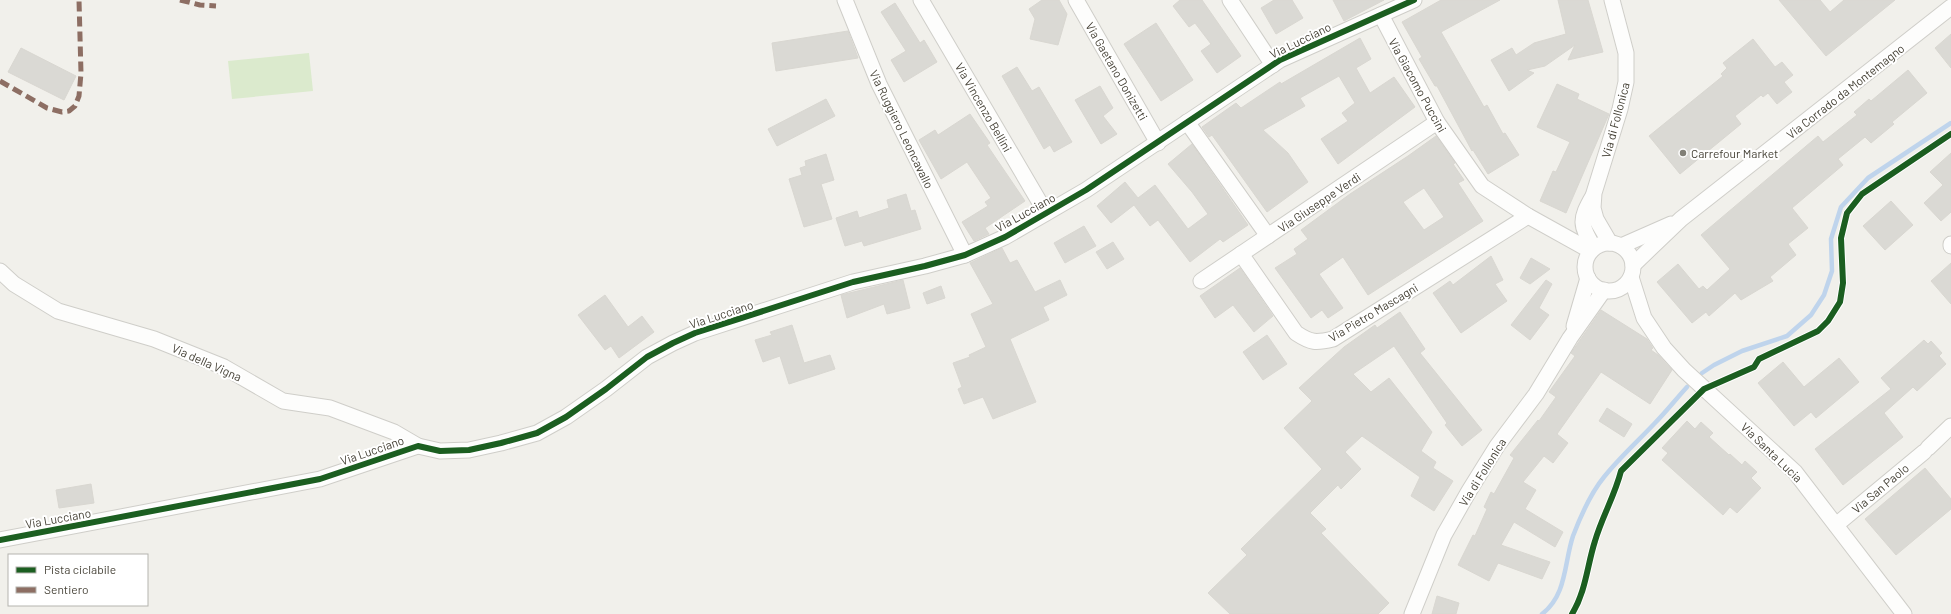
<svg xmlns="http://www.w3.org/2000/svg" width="1951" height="614" font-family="Barlow,sans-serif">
  <rect width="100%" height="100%" fill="#f1f0eb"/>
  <polygon fill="#dbeacd" points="309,53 313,91 232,99 228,61"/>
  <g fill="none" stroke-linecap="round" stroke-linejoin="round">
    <g stroke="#bfd4ec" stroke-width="4.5">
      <polyline points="1702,373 1714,365 1742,351 1787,336 1811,315 1824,295 1832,271 1831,239 1841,207 1868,178 1951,123"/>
      <path d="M1542,614c25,-19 22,-51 31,-78 8,-21 17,-42 31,-59 15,-19 34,-36 50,-53 12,-12 22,-25 33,-37"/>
    </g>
  </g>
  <g fill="#dad9d4" stroke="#d9d7d1" fill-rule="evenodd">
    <polygon points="1042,0 1059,0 1067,14 1058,45 1030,39 1035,19 1029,9"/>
    <polygon points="1180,0 1202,0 1241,56 1217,73 1201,51 1211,44 1195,23 1189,27 1173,6"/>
    <polygon points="1274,0 1292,0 1303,18 1276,34 1261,8"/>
    <polygon points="1333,0 1384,0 1344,21"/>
    <polygon points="1441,0 1500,0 1441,32 1484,107 1487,105 1503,134 1505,133 1519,155 1488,174 1473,150 1472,151 1437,86 1435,86 1419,59 1422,57 1402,22"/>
    <polygon points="1558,0 1588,0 1603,52 1568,60 1575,45 1545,66 1527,70 1534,73 1509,91 1491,60 1512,48 1516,55 1534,43 1566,34"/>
    <polygon points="1779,0 1820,0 1830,12 1844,0 1895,0 1826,56"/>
    <polygon points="895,3 920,43 924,40 937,62 904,82 891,60 906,51 881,12"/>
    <polygon points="1156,23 1193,80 1161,101 1124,44"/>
    <polygon points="848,31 858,58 776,71 772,43"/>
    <polygon points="1951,34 1951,68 1935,48"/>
    <polygon points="1360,38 1371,59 1356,68 1370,93 1394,77 1415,107 1338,164 1321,139 1348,121 1342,113 1355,103 1339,76 1300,98 1305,106 1263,130 1288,153 1308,182 1267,212 1212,135 1209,137 1202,127 1236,103 1241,108 1280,82 1281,84"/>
    <polygon points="1753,39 1775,67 1782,62 1793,75 1784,82 1792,92 1777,104 1768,93 1763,97 1761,95 1735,116 1741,124 1680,174 1649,136 1723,76 1721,74 1727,68 1723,63"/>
    <polygon points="21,48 76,76 64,100 8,72"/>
    <polygon points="1017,67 1032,91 1039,87 1072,142 1054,152 1050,145 1044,149 1002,76"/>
    <polygon points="1908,70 1927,93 1892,122 1894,124 1871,143 1865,137 1838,159 1843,165 1792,208 1808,228 1788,244 1796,255 1770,277 1773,281 1741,300 1735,293 1709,316 1706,312 1692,323 1657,282 1678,264 1699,289 1703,286 1707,290 1730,269 1701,235 1818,136 1823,142 1857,115 1854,112 1869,99 1871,101"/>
    <polygon points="1557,84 1579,94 1577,99 1609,114 1566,213 1540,201 1553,171 1556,172 1570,142 1537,127"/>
    <polygon points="1100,86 1113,108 1103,116 1117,134 1101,144 1075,100"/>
    <polygon points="826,99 835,116 777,146 768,129"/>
    <polygon points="970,114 990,143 987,145 1025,201 985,228 989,234 974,241 962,222 988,206 985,202 991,198 967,162 941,179 919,140 935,130 938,135"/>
    <path d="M1436,136l19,27 -2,1 11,16 -6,3 25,38 -115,74 -25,-38 -24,17 24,34 -15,10 -6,-8 -11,8 -36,-50 22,-14 -3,-5 14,-10 -7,-9 49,-36 58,-38zM1424,188l20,29 -20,13 -21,-28z"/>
    <polygon points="1192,144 1248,225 1223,242 1220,239 1190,262 1158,220 1150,226 1134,205 1111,223 1097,206 1125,182 1138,198 1155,185 1188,229 1208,214 1192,192 1168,164"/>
    <polygon points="1951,153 1951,212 1941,221 1924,203 1943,185 1930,172"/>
    <polygon points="826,154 834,180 821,184 832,219 804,227 789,179 802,175 800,168 806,166 805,161"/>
    <polygon points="906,194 911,211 915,210 921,229 864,246 862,241 845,246 836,218 857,211 859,218 889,208 887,200"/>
    <polygon points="1891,201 1913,225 1885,250 1863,226"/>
    <polygon points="1084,226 1096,246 1065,263 1054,243"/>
    <polygon points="1113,242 1124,259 1107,269 1096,252"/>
    <polygon points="1002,248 1010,263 1017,260 1035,292 1060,280 1067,295 1043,307 1049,320 1010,339 1036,402 993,419 983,397 964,404 958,389 962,387 953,363 970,357 969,355 986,347 971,314 993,304 970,263"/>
    <polygon points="1491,256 1503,280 1495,284 1507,301 1461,333 1433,293 1450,281 1453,285"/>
    <polygon points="1531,258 1550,269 1530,284 1520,278"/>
    <polygon points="1951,263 1951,304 1931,281"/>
    <polygon points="1240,268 1273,316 1254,332 1233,305 1215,318 1200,296"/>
    <polygon points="903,280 910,308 887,314 884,304 847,318 841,295"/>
    <polygon points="1546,280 1552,284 1539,308 1549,315 1530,340 1511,325"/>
    <polygon points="941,286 945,298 927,304 923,293"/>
    <polygon points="605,295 628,327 642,316 654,332 619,358 611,346 605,350 578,315"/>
    <polygon points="1601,310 1647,339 1653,348 1651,350 1658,355 1672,370 1650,404 1601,372 1557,434 1568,443 1553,463 1544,456 1523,482 1536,490 1525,509 1563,532 1555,547 1514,522 1501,545 1550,562 1542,579 1498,563 1489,581 1458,565 1473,535 1475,536 1487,509 1484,507 1491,492 1494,494 1514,458 1510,455 1538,420 1539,421 1556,397 1549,392 1575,356 1571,353"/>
    <polygon points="1400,312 1425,349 1420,353 1482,430 1462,446 1445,425 1447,423 1394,346 1353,374 1371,392 1389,378 1432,432 1421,451 1436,462 1433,468 1453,481 1434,511 1411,496 1420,477 1362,436 1345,452 1361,469 1341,489 1338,485 1310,513 1326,529 1321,533 1389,603 1378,614 1230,614 1208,593 1247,555 1241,549 1322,469 1284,428 1312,401 1299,388 1344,347 1375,325 1377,328"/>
    <polygon points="792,325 804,363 830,355 835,369 789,384 780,356 763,362 755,340 772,335 770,332"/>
    <polygon points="1267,335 1287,364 1263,380 1243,352"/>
    <polygon points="1924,340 1928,344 1931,341 1942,353 1939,356 1946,364 1917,391 1913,387 1884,413 1903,437 1843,485 1815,449 1891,389 1881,378"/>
    <polygon points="1839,358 1859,382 1816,418 1811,412 1794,426 1758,383 1783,362 1804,387"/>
    <polygon points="1607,408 1632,424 1624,437 1599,421"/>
    <polygon points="1687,421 1695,429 1701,422 1713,433 1709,437 1729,455 1730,454 1742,465 1745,461 1757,472 1751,478 1761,488 1737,513 1730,507 1723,515 1662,460 1668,453 1662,448"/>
    <polygon points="1925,468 1951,499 1951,509 1896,555 1865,519"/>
    <polygon points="91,484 94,503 59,508 56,490"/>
    <polygon points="1437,596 1459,603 1456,614 1432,614"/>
  </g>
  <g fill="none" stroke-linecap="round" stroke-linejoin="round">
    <g stroke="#cfcec9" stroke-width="17">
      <g id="minor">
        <polyline points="845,0 879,84 965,255"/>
        <polyline points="921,0 1046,213"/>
        <polyline points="1076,0 1158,143"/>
        <polyline points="1230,0 1273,65"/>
        <polyline points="1381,15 1437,122 1482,186 1528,216 1591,251"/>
        <polyline points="1187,122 1268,236"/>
        <path d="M1593,196c-14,24 -13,29 1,52"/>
        <circle cx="1609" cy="267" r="24"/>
        <polyline points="1610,243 1596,219 1593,208 1594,193 1620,109 1626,82 1626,53 1612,0"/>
        <polyline points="1951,244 1951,246"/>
        <polyline points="1621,246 1671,224"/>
        <path d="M1241,254l55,79c15,10 20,10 37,6l195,-123"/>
        <polyline points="1633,265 1681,219 1951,7"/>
        <polyline points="0,271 14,284 58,311 154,339 224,367 283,401 330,408 394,432 418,446"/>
        <polyline points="1631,277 1644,318 1664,348 1684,370 1795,472 1904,614"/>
        <polyline points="1201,281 1437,122"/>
        <polyline points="1574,326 1588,278"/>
        <polyline points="1928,448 1951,426"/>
        <polyline points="1836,525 1924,452"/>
        <polyline points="0,540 320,479 418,446 440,451 469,450 501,443 537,433 566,417 606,389 647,357 673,343 695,333 853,282 925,266 965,255 1005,237 1086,190 1280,60 1414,0"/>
        <polyline points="1412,614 1444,535 1469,491 1497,446 1536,394 1570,338 1604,290"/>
      </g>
    </g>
    <use href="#minor" stroke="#fdfdfc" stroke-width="15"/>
    <g stroke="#8d6e63" stroke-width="5" stroke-dasharray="10 5" stroke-linecap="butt">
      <polyline points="180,0 200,5 216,6"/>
      <polyline points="0,81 47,108 62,112 69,111 75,106 79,96 81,73 79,0"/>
    </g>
    <g stroke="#fff" stroke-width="8">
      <g id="cycleway">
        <polyline points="0,540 320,479 418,446 440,451 469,450 501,443 537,433 566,417 606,389 647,357 673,343 695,333 853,282 925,266 965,255 1005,237 1086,190 1280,60 1414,0"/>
        <path d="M1572,614c14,-23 15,-48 23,-73 7,-24 20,-46 26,-70l83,-82 50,-22 5,-8 59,-28 10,-10 12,-19 3,-19 -2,-45 6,-25 15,-19 89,-60"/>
      </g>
    </g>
    <use href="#cycleway" stroke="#1b5e20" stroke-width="6"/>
  </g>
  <circle fill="#828077" stroke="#fff" stroke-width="1.5" cx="1683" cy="153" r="4"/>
  <g text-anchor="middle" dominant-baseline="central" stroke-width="4" stroke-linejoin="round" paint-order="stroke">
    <g font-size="12" fill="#474338" stroke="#fff">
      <text transform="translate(1300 40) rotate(-26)">Via Lucciano</text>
      <text transform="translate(1117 71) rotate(60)">Via Gaetano Donizetti</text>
      <text transform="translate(1418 85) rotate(61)">Via Giacomo Puccini</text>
      <text transform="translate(1845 91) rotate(-38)">Via Corrado da Montemagno</text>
      <text transform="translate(984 107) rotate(60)">Via Vincenzo Bellini</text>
      <text transform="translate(1615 120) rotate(-75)">Via di Follonica</text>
      <text transform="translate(902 129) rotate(64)">Via Ruggiero Leoncavallo</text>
      <text transform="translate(1319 202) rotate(-34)">Via Giuseppe Verdi</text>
      <text transform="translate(1025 212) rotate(-29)">Via Lucciano</text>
      <text transform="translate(1373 312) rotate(-31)">Via Pietro Mascagni</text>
      <text transform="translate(721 314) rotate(-18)">Via Lucciano</text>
      <text transform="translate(207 362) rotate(24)">Via della Vigna</text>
      <text transform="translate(372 450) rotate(-19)">Via Lucciano</text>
      <text transform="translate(1772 452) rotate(44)">Via Santa Lucia</text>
      <text transform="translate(1482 472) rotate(-58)">Via di Follonica</text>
      <text transform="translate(1880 488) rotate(-40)">Via San Paolo</text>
      <text transform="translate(58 518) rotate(-10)">Via Lucciano</text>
    </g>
    <g font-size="12" fill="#474338" stroke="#fff" text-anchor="start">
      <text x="1691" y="153">Carrefour Market</text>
    </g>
  </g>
  <rect x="8" y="554" width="140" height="52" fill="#ffffff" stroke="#b5b4af"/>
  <rect x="16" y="567" width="20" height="6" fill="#1b5e20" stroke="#b5b4af"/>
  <text x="44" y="574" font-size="12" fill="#474338">Pista ciclabile</text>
  <rect x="16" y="587" width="20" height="6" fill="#8d6e63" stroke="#b5b4af"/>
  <text x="44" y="594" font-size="12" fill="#474338">Sentiero</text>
</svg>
